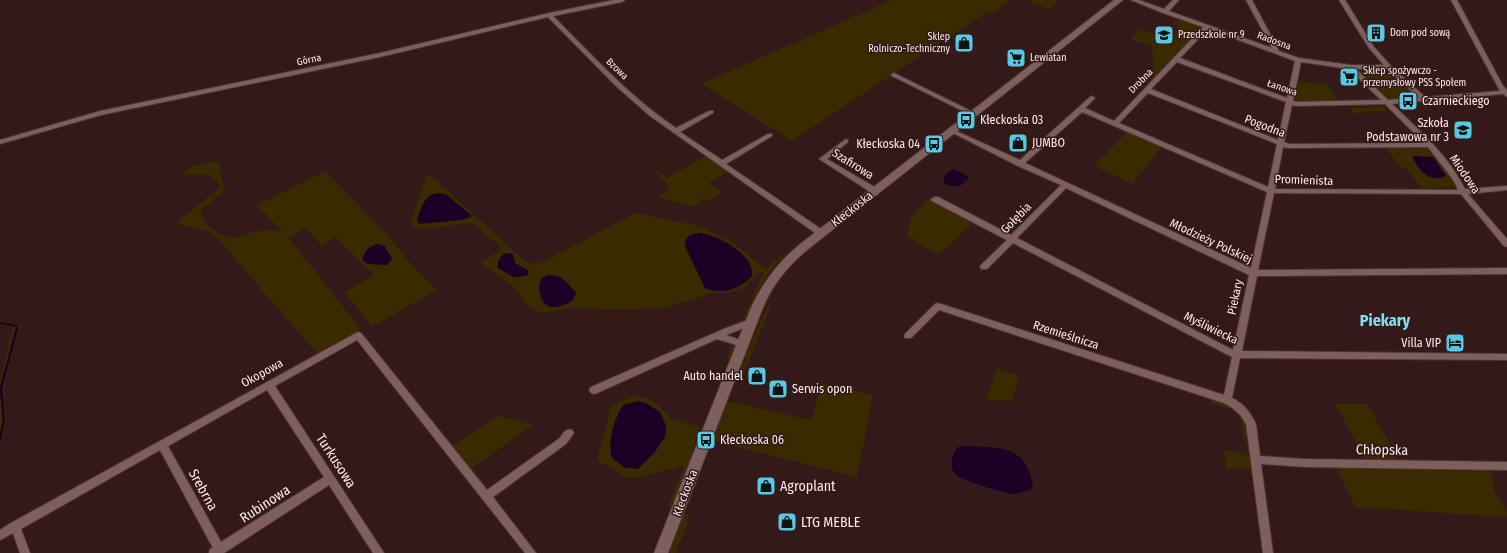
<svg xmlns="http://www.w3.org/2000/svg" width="1507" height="553" font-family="'Fira Sans Condensed',sans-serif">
  <rect width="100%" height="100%" fill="#331a19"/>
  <g fill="#392a00">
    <polygon points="892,0 1011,0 992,14 987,12 792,141 701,84"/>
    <polygon points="1027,0 1059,0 1050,9"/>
    <polygon points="1179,19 1203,28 1154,77 1152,46 1130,39 1140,29 1164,39 1168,35 1171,36 1179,29 1176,28 1178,26 1173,24"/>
    <polygon points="1357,69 1389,70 1417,95 1414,95 1416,97 1388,99"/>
    <polygon points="1299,81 1328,85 1338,101 1295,101"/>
    <polygon points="1384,107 1387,111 1365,111 1366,113 1353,113 1350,108"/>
    <polygon points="1128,131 1163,146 1132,184 1094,166"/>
    <polygon points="1385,147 1430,149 1456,183 1455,187 1423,189 1406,168 1401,168"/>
    <polygon points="706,156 728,171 709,183 721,192 708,201 704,199 695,207 658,197 669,189 669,186 647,162 667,178"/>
    <path d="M208,162h8l4,2v6l5,21 -23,17c-7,15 21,29 32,31 14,-8 33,-10 48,-8l-25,-26 68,-34 61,62 20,25 30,32 -64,37 -27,-35 29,-17 -38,-38 -15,8 -15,-17 -18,9 72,91 -5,6 -37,21 -106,-123 -32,-7 -2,-2 3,-4 39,-32c-5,-16 -22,-12 -35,-12l-3,-2 9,-6z"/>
    <path d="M428,173l98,89 10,2 6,-2 94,-49 63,13 30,14 37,29 18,-16 1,2c-20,18 -29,40 -40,64l-3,2 23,-51 -8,4 -13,14 -13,4 -19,1 -43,14 -45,3 -53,-2 -25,5 -8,-1 -13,-10 -12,-16 -18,-12 -14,-12 20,-12 -2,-5 -25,-21c-16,-3 -53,11 -63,2v-5z"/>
    <polygon points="929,199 974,222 939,255 907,236 911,218"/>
    <polygon points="769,305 771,305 742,378 738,373 741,363 745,363 747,358 743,357 749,343 752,342 766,308"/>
    <path d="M0,321l20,5c-5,18 -12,38 -15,57 -4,25 8,32 -5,60v-62l12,-51v-3l-12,-2z"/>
    <polygon points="719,338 735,344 729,361 726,360 732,344 718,340 669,362"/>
    <polygon points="997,369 1019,376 1012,401 986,400"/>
    <polygon points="822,383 873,395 857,477 719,442 714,438 726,404 731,402 811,420"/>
    <polygon points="634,396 649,398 674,420 699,427 691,457 672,506 668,506 684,466 629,479 597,460 611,406"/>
    <path d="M1212,397c28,9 32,15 37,43l-6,-2c-1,-31 -4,-26 -32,-35z"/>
    <polygon points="1336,404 1367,404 1399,461 1365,460"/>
    <polygon points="499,416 533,425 469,470 453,450 454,445"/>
    <polygon points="1224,449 1252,457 1254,469 1226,468"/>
    <polygon points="1336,467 1491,470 1494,490 1507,512 1507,517 1355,507"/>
    <polygon points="685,514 690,516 676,553 668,553"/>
  </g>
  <g fill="#1b0125">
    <path d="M1412,156l21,1 13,19c-16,8 -28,-6 -34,-20z"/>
    <polygon points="953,169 968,176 968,179 960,186 948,186 944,182 944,176"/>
    <path d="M439,193l8,2 24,20v2l-9,3 -43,4 -2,-5c5,-13 7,-24 22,-26z"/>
    <path d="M700,233c18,2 55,22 52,43 -11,13 -31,19 -47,12l-20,-42c0,-10 6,-13 15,-13z"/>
    <path d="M377,244l8,2c1,5 5,7 7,13l-5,6 -19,-1 -5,-3c-1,-8 6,-15 14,-17z"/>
    <path d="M506,253l7,1 2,9 14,8 -2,5 -14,1 -15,-9c-1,-7 2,-12 8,-15z"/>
    <path d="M548,275c14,0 20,8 28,18l-3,7c-6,4 -15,8 -22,7 -11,-3 -14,-19 -10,-28z"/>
    <path d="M638,401l8,2 14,9 6,13 -1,12 -11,16 -16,16 -13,-1 -13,-10c-5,-17 2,-38 11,-53z"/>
    <path d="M965,446c36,2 60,-2 68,40l-2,4c-6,1 -13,4 -19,4 -8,-1 -51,-14 -56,-19 -8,-7 -4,-22 2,-28z"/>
  </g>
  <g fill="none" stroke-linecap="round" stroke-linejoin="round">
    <polyline stroke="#1b0125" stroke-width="2" points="0,323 16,326 17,329"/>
    <polyline stroke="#1b0125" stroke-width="2.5" points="0,439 4,420 1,388 17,328"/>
    <g stroke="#4b3636" stroke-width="2">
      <g id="minor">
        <path d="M614,0h11l-3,2 -69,14c39,39 77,81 123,112l33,-17h4v2l-33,19 42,28 46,-26h4v2l-46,28 98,67 1,2 -1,2h-6l-168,-119 -34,-30 -68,-69 -168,40 -279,58 -101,29v-4l100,-29 280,-58 169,-40z"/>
        <path d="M1131,0h8l25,9 9,-9h6l-10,11 103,37 -26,-48h6l27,51 20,7 52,7h33l-15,-17 -30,-48h6l29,47 17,19 34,31 75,-6 -49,-91h6l46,86 4,4v7l-4,-3 -75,7 -3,1 -3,-1 -30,3c27,26 56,51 73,85l42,-3v4l-39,4 39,45v8l-3,-1 -43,-52 -187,-1 -16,77 249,-2v6l-250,2 -15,75 265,3v6l-267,-2 -8,40c12,6 18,14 24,26l4,32 45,3 202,3v8l-202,-3 -44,-3 12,89h-10l-17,-129c-5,-10 -12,-16 -22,-21l-285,-93 -28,28h-6l-1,-2 1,-2 30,-30 3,-1 286,92 8,-38 -219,-114 -26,26h-6l-1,-2 1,-2 26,-25 -75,-39 -1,-2 4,-2h3l73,38 50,-50 -43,-19 -69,-35 1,-1h4l66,30 70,-63 2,-1 3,2 -10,10 29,13 89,-94 -40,-14zM1208,29l87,32 -8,37 -107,-40zM1177,62l109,40 -8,38 -127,-51zM1301,62l48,7 32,31 -84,2 -4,-1zM1356,69h31l31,28 -30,3zM1148,93l129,51 -9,43 -149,-64zM1385,104l39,39 -135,1 -5,-2 8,-37 4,1zM1082,112l185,80 -16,76 -226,-105zM1283,147l5,1 140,-1 26,34 4,9 -183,-1zM1066,188l183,87 -16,75 -216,-112z"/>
        <polygon points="894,73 975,113 976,114 975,115 971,115 892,76 891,75"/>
        <polygon points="846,139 848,140 848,142 827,159 878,189 879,191 878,193 872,193 819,159"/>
        <polygon points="751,319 754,320 755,322 754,324 726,335 746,342 747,344 746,346 743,347 717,339 597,393 594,394 591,393 589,390 591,387 726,328"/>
        <path d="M358,332l3,1 126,157 73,-52c3,-5 6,-10 12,-8l2,3 -8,11 -73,53 43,56h-11l-168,-213 -82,46 109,167h-11l-44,-68 -105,68h-15l1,-4 3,-1 -53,-98 -139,79 9,24h-10l-7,-20 -13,7v-10l11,-7zM267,390l57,87 -103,65 -53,-96z"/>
      </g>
    </g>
    <g stroke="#4b3636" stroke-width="2">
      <path id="secondary" d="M1114,0h9l-316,250c-21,18 -35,35 -45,60l-94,243h-14l96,-243c12,-26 27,-47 49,-65z"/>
    </g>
    <use href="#minor" fill="#7e5f5d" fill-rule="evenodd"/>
    <use href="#secondary" fill="#7e5f5d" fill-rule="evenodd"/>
  </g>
  <defs>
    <g id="building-square" transform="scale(1)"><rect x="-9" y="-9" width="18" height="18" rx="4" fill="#57c9e2" stroke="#331a19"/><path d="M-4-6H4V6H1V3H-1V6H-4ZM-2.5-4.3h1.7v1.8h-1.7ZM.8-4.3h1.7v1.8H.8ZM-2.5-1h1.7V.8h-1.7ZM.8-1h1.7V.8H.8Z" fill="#111"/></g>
    <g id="school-square" transform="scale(1)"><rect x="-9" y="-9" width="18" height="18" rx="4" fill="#57c9e2" stroke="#331a19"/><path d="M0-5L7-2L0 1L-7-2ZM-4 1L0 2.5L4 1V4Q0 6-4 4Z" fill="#111"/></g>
    <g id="shop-square" transform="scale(1)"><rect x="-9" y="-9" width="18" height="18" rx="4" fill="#57c9e2" stroke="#331a19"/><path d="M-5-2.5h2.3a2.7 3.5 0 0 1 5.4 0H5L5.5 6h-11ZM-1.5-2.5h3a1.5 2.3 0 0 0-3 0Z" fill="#111"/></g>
    <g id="supermarket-square" transform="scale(1)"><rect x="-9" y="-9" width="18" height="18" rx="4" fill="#57c9e2" stroke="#331a19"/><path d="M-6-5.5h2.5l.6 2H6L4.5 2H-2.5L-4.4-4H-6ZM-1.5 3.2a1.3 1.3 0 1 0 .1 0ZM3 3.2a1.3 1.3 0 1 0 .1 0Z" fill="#111"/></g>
    <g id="bus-square" transform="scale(1)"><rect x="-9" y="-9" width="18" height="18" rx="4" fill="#57c9e2" stroke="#331a19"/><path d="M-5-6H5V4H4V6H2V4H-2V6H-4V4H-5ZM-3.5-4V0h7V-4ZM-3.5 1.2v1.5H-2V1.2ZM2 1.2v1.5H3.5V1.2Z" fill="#111"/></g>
    <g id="hotel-square" transform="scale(1)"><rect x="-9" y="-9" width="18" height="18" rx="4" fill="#57c9e2" stroke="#331a19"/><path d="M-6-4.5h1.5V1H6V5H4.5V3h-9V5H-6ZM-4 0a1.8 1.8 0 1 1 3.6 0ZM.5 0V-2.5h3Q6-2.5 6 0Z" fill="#111"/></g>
  </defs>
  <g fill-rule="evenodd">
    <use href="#building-square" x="1376" y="33"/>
    <use href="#school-square" x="1164" y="35"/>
    <use href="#shop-square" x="964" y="43"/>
    <use href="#supermarket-square" x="1016" y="58"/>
    <use href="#supermarket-square" x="1349" y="77"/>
    <use href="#bus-square" x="1408" y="101"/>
    <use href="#bus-square" x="966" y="120"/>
    <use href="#school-square" x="1463" y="130"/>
    <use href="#shop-square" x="1018" y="143"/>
    <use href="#bus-square" x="934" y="144"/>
    <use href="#hotel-square" x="1455" y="343"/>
    <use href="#shop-square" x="757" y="376"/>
    <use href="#shop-square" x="778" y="389"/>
    <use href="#bus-square" x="706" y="440"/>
    <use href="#shop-square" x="766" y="486"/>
    <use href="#shop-square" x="787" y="522"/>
  </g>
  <g text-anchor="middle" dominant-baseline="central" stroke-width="3" stroke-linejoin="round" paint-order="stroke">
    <g font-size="10" fill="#fbe8e7" stroke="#331a19" text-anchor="start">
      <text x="1390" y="33">Dom pod sową</text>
      <text x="1178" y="35">Przedszkole nr 9</text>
      <text x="950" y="37" text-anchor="end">Sklep<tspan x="950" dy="12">Rolniczo-Techniczny</tspan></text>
      <text x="1030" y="58">Lewiatan</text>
      <text x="1363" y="71">Sklep spożywczo -<tspan x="1363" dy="12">przemysłowy PSS Społem</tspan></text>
    </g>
    <g font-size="10" fill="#fbe8e7" stroke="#331a19">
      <text transform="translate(1274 41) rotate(20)">Radosna</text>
      <text transform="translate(309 60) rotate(-12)">Górna</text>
      <text transform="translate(617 69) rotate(44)">Bzowa</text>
      <text transform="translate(1141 81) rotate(-46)">Drobna</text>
      <text transform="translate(1282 88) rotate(19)">Łanowa</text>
    </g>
    <g font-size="12" fill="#fbe8e7" stroke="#331a19" text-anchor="start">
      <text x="1422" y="101">Czarnieckiego</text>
      <text x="980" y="120">Kłeckoska 03</text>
      <text x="1449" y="123" text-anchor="end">Szkoła<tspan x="1449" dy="14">Podstawowa nr 3</tspan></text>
      <text x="1032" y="143">JUMBO</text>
      <text x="920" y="144" text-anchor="end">Kłeckoska 04</text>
      <text x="1441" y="343" text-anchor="end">Villa VIP</text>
      <text x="743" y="376" text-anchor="end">Auto handel</text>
      <text x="792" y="389">Serwis opon</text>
      <text x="720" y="440">Kłeckoska 06</text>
    </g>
    <g font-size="12" fill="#fbe8e7" stroke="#331a19">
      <text transform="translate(1265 126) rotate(21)">Pogodna</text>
      <text transform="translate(853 164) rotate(32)">Szafirowa</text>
      <text transform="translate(1465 174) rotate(56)">Miodowa</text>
      <text transform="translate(1304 180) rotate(2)">Promienista</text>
      <text transform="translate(852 209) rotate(-38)">Kłeckoska</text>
      <text transform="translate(1016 218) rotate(-46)">Gołębia</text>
      <text transform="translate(1211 241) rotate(25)">Młodzieży Polskiej</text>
      <text transform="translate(1235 297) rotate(-78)">Piekary</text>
      <text transform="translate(1211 328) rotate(26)">Myśliwiecka</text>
      <text transform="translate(1066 335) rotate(18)">Rzemieślnicza</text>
      <text transform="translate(262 373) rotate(-29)">Okopowa</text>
      <text transform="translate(685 493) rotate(-69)">Kłeckoska</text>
    </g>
    <g font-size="14" fill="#fbe8e7" stroke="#331a19">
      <text transform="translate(1382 450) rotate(1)">Chłopska</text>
      <text transform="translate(336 461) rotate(57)">Turkusowa</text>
      <text transform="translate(203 490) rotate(61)">Srebrna</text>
      <text transform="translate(265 504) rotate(-33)">Rubinowa</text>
    </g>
    <g font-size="14" fill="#fbe8e7" stroke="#331a19" text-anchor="start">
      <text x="780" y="486">Agroplant</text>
      <text x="801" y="522">LTG MEBLE</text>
    </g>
    <g font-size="16" font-weight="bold" fill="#7ce1f8" stroke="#331a19">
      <text x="1385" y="320">Piekary</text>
    </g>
  </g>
</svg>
